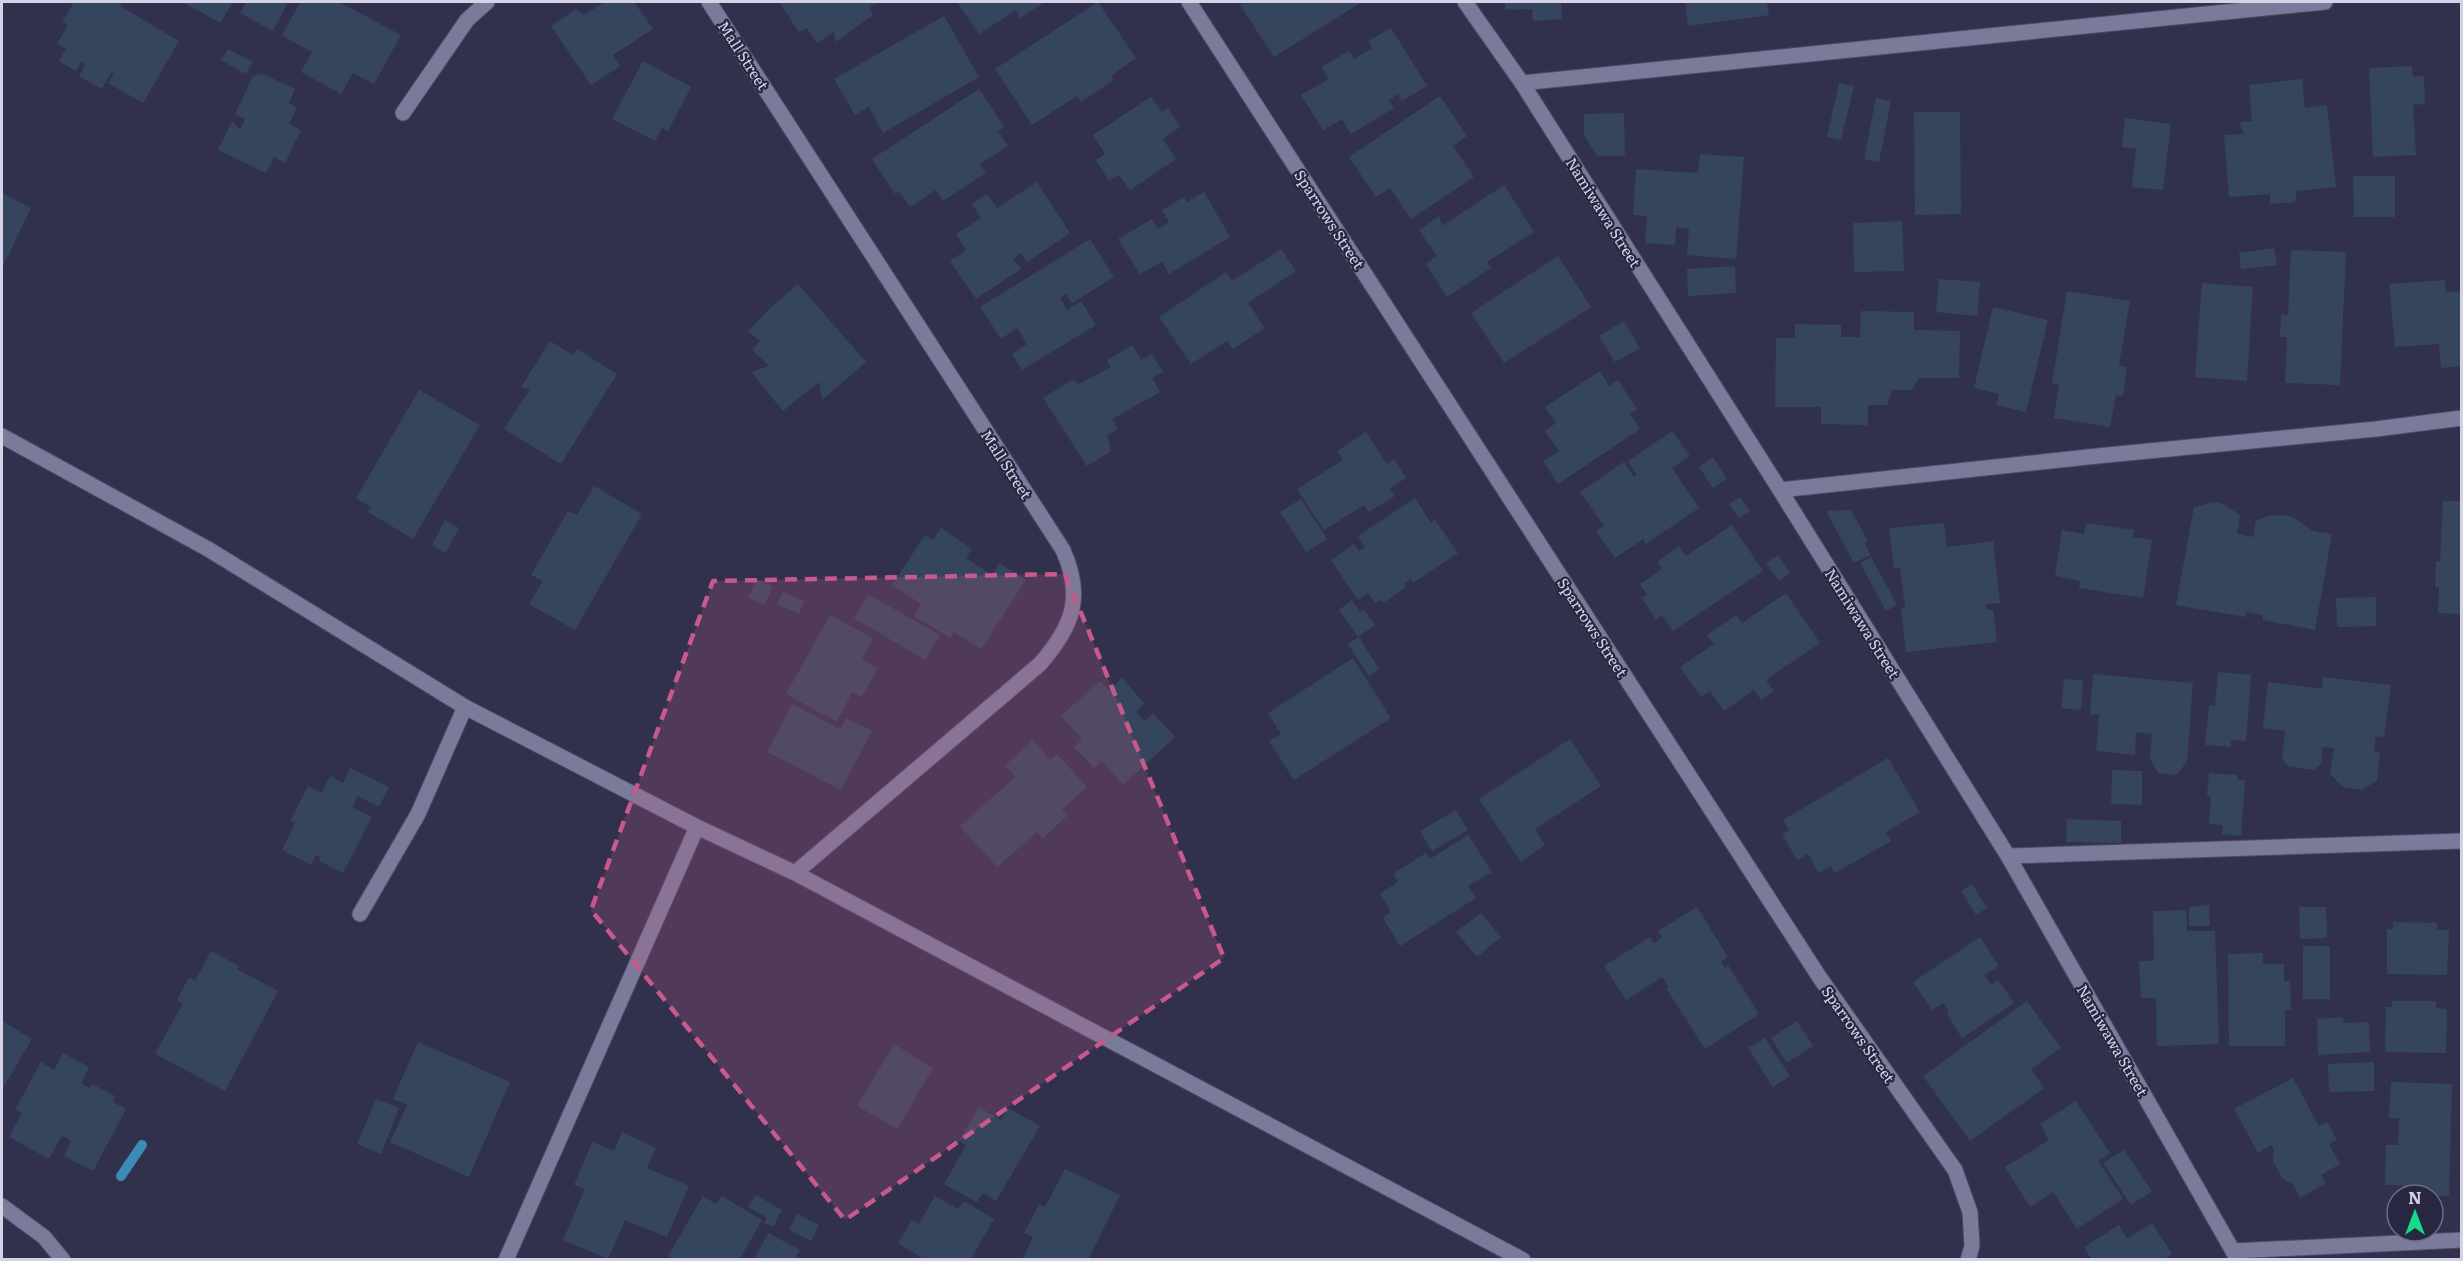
<svg xmlns="http://www.w3.org/2000/svg" width="2463" height="1261" font-family="Literata,serif">
  <rect width="100%" height="100%" fill="#32314d"/>
  <g fill="none" stroke-linecap="round" stroke-linejoin="round">
    <polyline stroke="#398cb6" stroke-width="10" points="121,1176 142,1145"/>
  </g>
  <g fill="#35455e">
    <polygon points="74,2 123,2 120,6 179,41 143,103 108,83 114,74 111,72 102,89 79,76 85,65 81,62 76,71 59,61 66,49 57,44 68,25 62,22"/>
    <polygon points="183,2 233,2 220,23"/>
    <polygon points="246,2 288,2 273,31 240,13"/>
    <polygon points="300,2 339,2 401,35 374,84 353,73 341,94 301,72 312,52 282,36"/>
    <polygon points="605,2 634,2 653,29 613,55 620,66 591,85 551,26 576,9 584,15"/>
    <polygon points="779,2 879,2 870,7 873,15 836,42 834,32 817,43 807,28 799,32"/>
    <polygon points="957,2 1045,2 1020,18 1016,10 979,34"/>
    <polygon points="1098,2 1136,58 1111,76 1114,80 1081,102 1077,96 1032,125 995,69"/>
    <polygon points="1246,2 1362,2 1274,57 1240,5"/>
    <polygon points="1505,2 1561,2 1562,19 1533,21 1532,9 1505,10"/>
    <polygon points="1685,2 1767,2 1769,15 1688,26"/>
    <polygon points="944,16 979,77 883,133 869,107 855,115 834,79"/>
    <polygon points="1391,28 1427,86 1402,101 1398,94 1389,100 1394,108 1351,134 1342,119 1323,130 1301,95 1329,79 1321,67 1349,51 1354,59 1372,48 1368,41"/>
    <polygon points="228,49 253,62 246,74 221,60"/>
    <polygon points="643,61 691,87 668,131 662,128 655,141 612,119"/>
    <polygon points="2412,66 2413,77 2424,76 2425,104 2413,105 2416,155 2373,157 2369,68"/>
    <polygon points="263,74 295,89 289,103 297,108 289,124 301,130 285,163 274,157 266,173 218,150 232,121 240,130 245,119 235,114 253,76"/>
    <polygon points="2302,79 2305,108 2327,105 2336,187 2297,191 2295,202 2270,204 2270,194 2229,197 2224,135 2244,134 2239,122 2252,121 2249,85"/>
    <polygon points="1839,83 1854,86 1841,140 1827,137"/>
    <polygon points="979,89 1004,127 998,131 1008,146 980,164 986,173 943,201 936,190 910,207 899,191 895,194 872,159"/>
    <polygon points="1440,96 1467,136 1453,146 1474,177 1411,219 1390,188 1376,197 1349,157"/>
    <polygon points="1151,97 1162,112 1168,108 1180,127 1163,139 1176,159 1130,190 1119,175 1109,181 1096,160 1105,154 1093,135"/>
    <polygon points="1876,98 1891,101 1879,162 1864,159"/>
    <polygon points="1914,112 1960,112 1961,214 1915,215"/>
    <polygon points="1624,113 1625,156 1597,156 1584,135 1584,114"/>
    <polygon points="2125,118 2171,124 2163,190 2132,187 2136,149 2122,147"/>
    <polygon points="1700,154 1744,157 1736,259 1687,255 1689,229 1676,227 1675,245 1645,243 1647,216 1633,215 1636,169 1698,173"/>
    <polygon points="2353,176 2395,176 2395,217 2354,217"/>
    <polygon points="1037,182 1070,233 1027,262 1021,253 1013,259 1021,269 976,299 950,261 966,250 956,234 981,218 972,204 987,194 997,208"/>
    <polygon points="1504,185 1534,232 1487,262 1491,268 1447,297 1426,264 1437,256 1419,230 1439,216 1442,226"/>
    <polygon points="1204,192 1230,237 1169,274 1162,262 1140,274 1118,239 1152,219 1158,229 1169,222 1162,210 1184,197 1187,202"/>
    <polygon points="2,193 31,208 2,268"/>
    <polygon points="1902,221 1904,271 1854,272 1853,223"/>
    <polygon points="1090,239 1114,277 1072,303 1066,294 1060,298 1067,310 1081,301 1096,325 1022,370 1012,354 1027,344 1017,328 1001,339 980,307"/>
    <polygon points="2274,248 2277,265 2241,269 2239,253"/>
    <polygon points="1281,249 1296,271 1248,303 1265,328 1233,349 1227,341 1191,364 1159,317 1226,272 1232,281"/>
    <polygon points="2291,250 2346,252 2340,385 2285,383 2287,337 2280,337 2281,314 2288,315"/>
    <polygon points="1558,256 1591,307 1504,363 1471,313"/>
    <polygon points="1735,266 1736,293 1688,296 1687,269"/>
    <polygon points="1939,279 1980,282 1977,316 1936,312"/>
    <polygon points="2445,280 2446,292 2462,291 2462,366 2441,368 2439,344 2395,347 2389,284"/>
    <polygon points="2202,283 2253,287 2247,381 2195,377"/>
    <polygon points="798,284 866,362 822,400 819,382 783,411 751,372 769,366 752,350 760,341 748,331 768,310"/>
    <polygon points="2067,291 2130,301 2119,365 2127,367 2123,396 2116,395 2110,427 2054,418 2059,384 2052,383"/>
    <polygon points="1993,307 2048,320 2026,412 1996,405 1999,394 1974,388"/>
    <polygon points="1861,311 1914,312 1914,330 1960,331 1959,378 1919,378 1912,390 1892,390 1887,405 1868,405 1868,425 1821,424 1821,407 1775,407 1776,338 1795,338 1795,324 1841,325 1841,337 1860,337"/>
    <polygon points="1624,321 1640,348 1615,362 1599,336"/>
    <polygon points="550,341 573,355 577,349 617,374 561,464 504,429 530,389 521,387"/>
    <polygon points="1133,345 1141,360 1152,354 1163,372 1152,378 1160,392 1112,419 1118,429 1107,435 1111,451 1087,466 1043,398 1072,380 1079,384 1111,367 1107,360"/>
    <polygon points="1600,371 1609,386 1618,380 1637,409 1630,414 1640,429 1558,484 1543,461 1559,451 1545,431 1556,423 1545,407"/>
    <polygon points="419,390 480,425 413,539 368,512 371,507 356,498"/>
    <polygon points="1672,431 1690,456 1672,468 1699,508 1646,544 1643,539 1615,558 1596,531 1604,526 1580,492 1624,462 1634,477 1637,475 1628,461"/>
    <polygon points="1366,432 1387,464 1394,459 1406,478 1390,488 1395,496 1369,512 1364,505 1324,530 1297,489 1343,460 1337,451"/>
    <polygon points="1713,457 1727,479 1713,488 1699,467"/>
    <polygon points="594,486 642,514 575,630 529,604 543,581 531,575 568,511 577,515"/>
    <polygon points="1740,497 1750,511 1739,518 1729,504"/>
    <polygon points="1415,498 1431,523 1435,520 1458,553 1413,583 1411,579 1404,584 1406,587 1383,603 1381,600 1375,603 1368,593 1358,600 1331,560 1354,544 1359,551 1365,547 1358,536"/>
    <polygon points="1301,499 1327,539 1306,552 1280,512"/>
    <polygon points="2443,501 2462,501 2462,614 2438,613 2439,587 2435,587 2436,561 2440,561"/>
    <polygon points="2213,502 2223,504 2240,515 2237,534 2253,537 2256,521 2268,516 2281,515 2293,517 2313,531 2332,534 2315,630 2263,620 2263,615 2246,612 2245,617 2176,605 2194,507"/>
    <polygon points="1851,510 1868,541 1864,543 1871,555 1854,563 1826,511"/>
    <polygon points="445,520 459,528 445,553 432,545"/>
    <polygon points="1944,523 1947,547 1993,541 2000,603 1986,604 1987,610 1993,610 1997,642 1906,652 1901,608 1905,608 1900,568 1894,568 1889,528"/>
    <polygon points="2086,523 2134,530 2133,537 2152,540 2143,598 2079,588 2080,581 2055,576 2062,530 2084,534"/>
    <polygon points="1732,525 1763,571 1673,631 1662,615 1656,620 1642,598 1647,595 1640,584 1662,569 1657,562 1679,546 1686,556"/>
    <polygon points="941,528 972,549 966,558 992,575 999,563 1026,580 981,649 954,632 950,638 914,616 921,604 892,585 925,535 933,540"/>
    <polygon points="1778,555 1790,573 1779,581 1766,563"/>
    <polygon points="1871,557 1897,605 1886,611 1860,563"/>
    <polygon points="756,579 773,586 765,605 748,598"/>
    <polygon points="783,592 804,601 799,614 777,604"/>
    <polygon points="1786,593 1820,643 1766,680 1774,691 1761,700 1754,690 1724,711 1710,691 1701,697 1680,667 1714,644 1707,635 1736,615 1742,623"/>
    <polygon points="868,594 940,635 925,660 854,618"/>
    <polygon points="2376,597 2376,626 2337,627 2336,598"/>
    <polygon points="1352,600 1360,612 1364,610 1375,625 1358,637 1339,610"/>
    <polygon points="830,615 873,638 862,659 878,668 862,697 852,692 837,722 786,694"/>
    <polygon points="1359,637 1379,669 1369,676 1348,644"/>
    <polygon points="1353,658 1391,718 1294,780 1269,741 1281,734 1268,713"/>
    <polygon points="2218,672 2251,675 2246,741 2231,740 2231,747 2205,745 2209,705 2215,706"/>
    <polygon points="2093,674 2193,683 2187,762 2176,775 2158,773 2150,759 2152,734 2136,732 2135,755 2096,751 2099,715 2090,714"/>
    <polygon points="2323,677 2391,685 2384,737 2376,736 2374,752 2380,753 2377,780 2362,790 2343,787 2330,774 2334,748 2323,747 2321,763 2314,770 2288,766 2282,758 2285,731 2263,728 2268,682 2322,689"/>
    <polygon points="1122,678 1144,703 1136,712 1145,721 1153,713 1175,737 1123,785 1102,761 1094,768 1074,747 1082,739 1061,716 1100,681 1109,690"/>
    <polygon points="2064,679 2083,681 2081,710 2061,708"/>
    <polygon points="792,704 840,729 846,718 872,731 841,790 767,752"/>
    <polygon points="1570,739 1601,786 1535,829 1545,845 1521,862 1479,799"/>
    <polygon points="1033,740 1050,760 1057,754 1087,787 1062,810 1067,816 1043,838 1037,832 997,867 960,826 1015,777 1005,765"/>
    <polygon points="1888,758 1920,812 1886,832 1891,841 1835,873 1831,866 1819,873 1808,854 1797,860 1782,834 1789,830 1783,820"/>
    <polygon points="350,768 389,787 379,807 358,796 352,807 372,817 343,873 319,861 320,857 316,855 311,865 282,850 295,823 290,821 308,786 322,793 330,776 343,783"/>
    <polygon points="2112,770 2142,771 2142,805 2111,804"/>
    <polygon points="2209,773 2237,775 2237,779 2245,780 2241,836 2222,834 2223,825 2209,824 2211,796 2207,796"/>
    <polygon points="1456,810 1468,830 1432,851 1420,831"/>
    <polygon points="2067,819 2121,821 2121,843 2066,842"/>
    <polygon points="1468,835 1492,872 1468,886 1476,898 1400,946 1383,918 1391,912 1380,894 1398,882 1393,874 1426,853 1430,859"/>
    <polygon points="1972,884 1987,908 1976,915 1961,891"/>
    <polygon points="2209,905 2210,926 2189,926 2189,907"/>
    <polygon points="1697,907 1728,957 1721,962 1725,968 1728,965 1759,1014 1705,1049 1666,988 1669,987 1662,977 1626,1000 1604,966 1650,937 1654,943 1662,938 1658,931"/>
    <polygon points="2299,907 2326,907 2327,938 2300,939"/>
    <polygon points="2186,910 2187,931 2215,931 2219,1044 2157,1046 2156,998 2141,998 2139,961 2154,961 2153,911"/>
    <polygon points="1481,913 1501,937 1477,957 1456,932"/>
    <polygon points="2393,922 2437,923 2437,930 2449,930 2447,975 2387,974 2387,929 2393,929"/>
    <polygon points="1980,937 1999,966 1984,975 1991,985 1998,980 2014,1003 1962,1038 1947,1014 1949,1012 1943,1003 1932,1010 1913,982"/>
    <rect x="2303" y="946" width="27" height="53"/>
    <polygon points="211,951 239,966 237,969 278,991 225,1091 155,1054 183,1003 177,1000 189,977 195,981"/>
    <polygon points="2263,953 2263,964 2284,964 2284,981 2290,981 2291,1010 2285,1010 2285,1046 2229,1046 2228,954"/>
    <polygon points="2027,1001 2061,1048 2031,1069 2044,1088 1970,1141 1923,1076"/>
    <polygon points="2392,1001 2436,1001 2436,1008 2447,1009 2446,1053 2385,1052 2386,1007 2392,1007"/>
    <polygon points="2343,1017 2344,1023 2369,1022 2370,1052 2318,1055 2317,1019"/>
    <polygon points="2,1021 32,1039 2,1089"/>
    <polygon points="1797,1021 1813,1046 1787,1063 1771,1038"/>
    <polygon points="1765,1038 1790,1076 1773,1087 1748,1048"/>
    <polygon points="418,1042 510,1082 469,1177 390,1142 407,1105 393,1099"/>
    <polygon points="894,1044 933,1068 897,1129 857,1106"/>
    <polygon points="63,1053 89,1067 81,1083 90,1088 92,1084 115,1096 113,1102 126,1109 93,1171 64,1156 71,1141 62,1136 49,1159 9,1137 22,1113 15,1110 41,1062 54,1070"/>
    <polygon points="2374,1062 2374,1091 2329,1092 2328,1064"/>
    <polygon points="2293,1078 2319,1126 2327,1122 2337,1140 2329,1144 2340,1164 2321,1175 2326,1183 2300,1198 2293,1184 2282,1178 2273,1161 2274,1149 2271,1145 2258,1153 2234,1109"/>
    <polygon points="2391,1082 2452,1084 2449,1196 2403,1195 2403,1185 2385,1185 2386,1145 2398,1145 2399,1118 2389,1118"/>
    <polygon points="376,1099 399,1108 381,1154 357,1144"/>
    <polygon points="2076,1101 2110,1153 2098,1161 2123,1199 2077,1229 2053,1192 2030,1207 2005,1167 2049,1140 2040,1124"/>
    <polygon points="979,1107 1001,1120 1008,1108 1040,1126 996,1201 983,1193 977,1202 944,1184 966,1145 959,1141"/>
    <polygon points="622,1132 656,1148 647,1168 689,1186 667,1237 625,1220 608,1259 563,1240 585,1189 574,1185 592,1142 614,1151"/>
    <polygon points="2124,1150 2152,1191 2131,1205 2103,1163"/>
    <polygon points="1065,1169 1120,1195 1088,1260 1022,1260 1033,1237 1024,1233 1039,1204 1045,1207"/>
    <polygon points="756,1195 782,1210 773,1227 764,1223 767,1218 748,1207"/>
    <polygon points="703,1196 716,1204 722,1196 762,1220 739,1260 674,1260 668,1256"/>
    <polygon points="935,1196 958,1209 964,1201 994,1219 970,1260 925,1260 898,1243 912,1220 919,1224"/>
    <polygon points="797,1214 819,1225 811,1241 789,1230"/>
    <polygon points="2152,1223 2172,1254 2163,1260 2092,1260 2084,1247 2119,1225 2127,1239"/>
    <polygon points="768,1233 800,1250 796,1256 802,1260 754,1260"/>
  </g>
  <g fill="none" stroke-linecap="round" stroke-linejoin="round">
    <g stroke="#4e4c64" stroke-width="17">
      <g id="minor">
        <path d="M709,2l354,548c21,47 10,76 -23,114l-245,209"/>
        <polyline points="1189,2 1820,978 1955,1170 1970,1212 1972,1246 1968,1260"/>
        <polyline points="1465,2 1522,83 1780,490 2008,856 2238,1260"/>
        <polyline points="1522,83 2325,2"/>
        <polyline points="403,113 467,20 487,2"/>
        <polyline points="2,436 208,549 465,707 697,827 795,873 1523,1260"/>
        <polyline points="1780,490 2097,456 2376,429 2462,418"/>
        <polyline points="2008,856 2462,841"/>
        <polyline points="360,914 418,814 465,707"/>
        <polyline points="2,1206 44,1237 63,1260"/>
        <polyline points="2233,1251 2462,1240"/>
        <polyline points="506,1260 697,827"/>
      </g>
    </g>
    <use href="#minor" stroke="#7a7a9a" stroke-width="15"/>
  </g>
  <path fill="#c8598b" fill-opacity="0.2" stroke="#c8598b" stroke-width="4.5" stroke-dasharray="12 8" stroke-linejoin="round" d="M1065,574l159,384 -379,262 -254,-310 122,-329z"/>
  <g text-anchor="middle" dominant-baseline="central" stroke-width="4.5" stroke-linejoin="round" paint-order="stroke">
    <g font-size="15" fill="#d3d3e5" stroke="#282742">
      <text transform="translate(744 55) rotate(57)">Mall Street</text>
      <text transform="translate(1604 212) rotate(58)">Namiwawa Street</text>
      <text transform="translate(1330 219) rotate(57)">Sparrows Street</text>
      <text transform="translate(1007 464) rotate(57)">Mall Street</text>
      <text transform="translate(1863 623) rotate(58)">Namiwawa Street</text>
      <text transform="translate(1593 627) rotate(57)">Sparrows Street</text>
      <text transform="translate(1859 1034) rotate(55)">Sparrows Street</text>
      <text transform="translate(2113 1040) rotate(60)">Namiwawa Street</text>
    </g>
  </g>
  <rect width="2463" height="1261" fill="none" stroke="#d3d3e5" stroke-width="6"/>
  <g transform="translate(2415 1213)"><circle r="28" fill="#282742" stroke="#6c6c83" stroke-width="1.5"/>
  <path d="M0-4.5L10 22L0 15L-10 22Z" fill="#17d989"/>
  <text y="-9" font-size="16" font-weight="bold" text-anchor="middle" fill="#d3d3e5">N</text>
  </g>
</svg>
